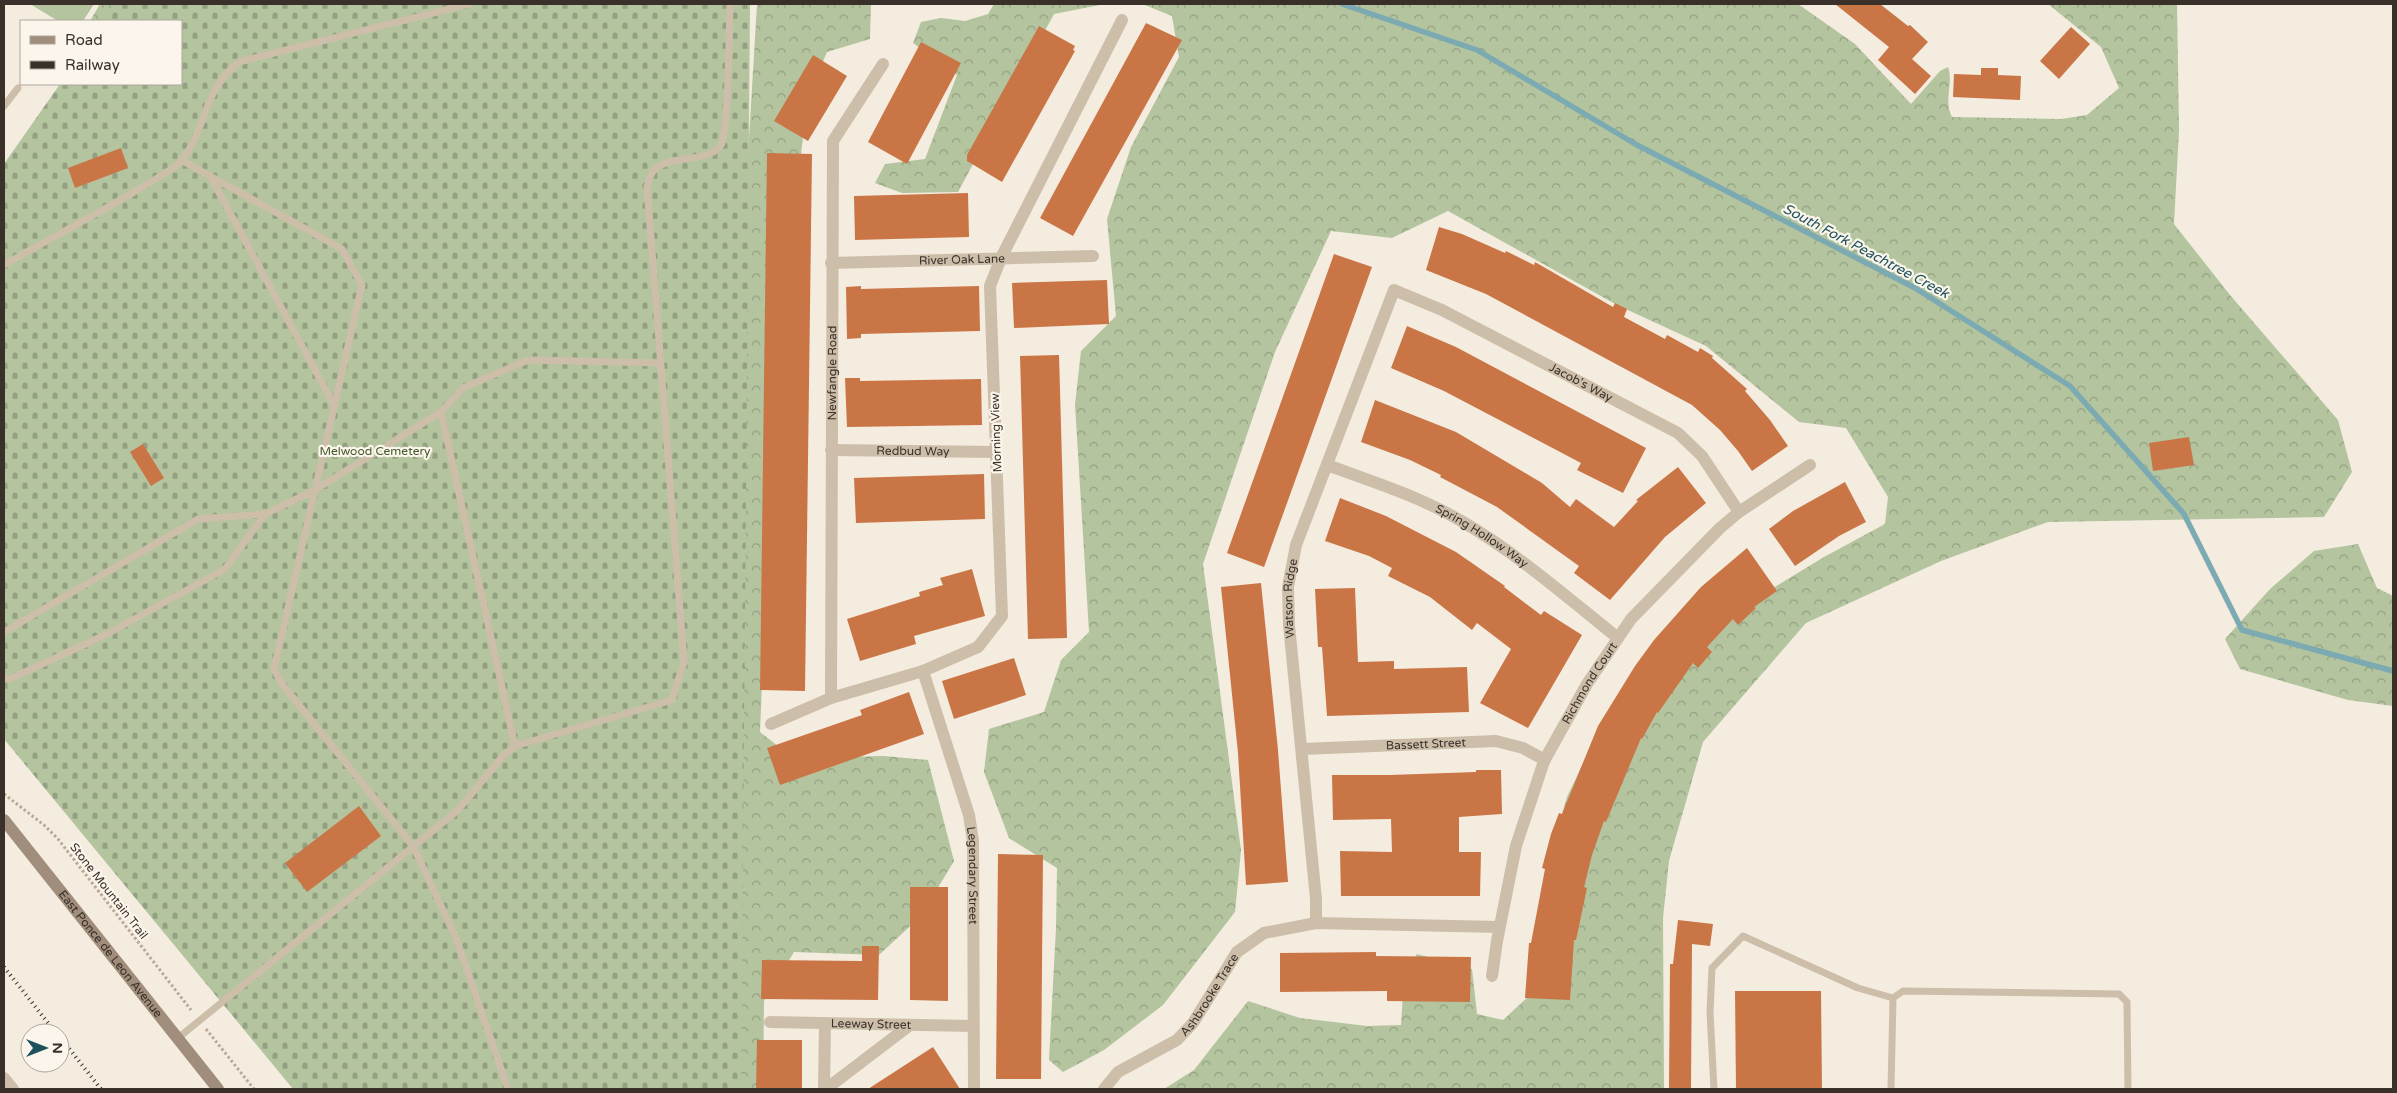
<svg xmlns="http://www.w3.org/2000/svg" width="2397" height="1093" font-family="'Varela Round',sans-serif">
  <defs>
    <pattern id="forest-crowns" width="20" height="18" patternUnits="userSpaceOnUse" patternTransform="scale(1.25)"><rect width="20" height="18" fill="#b3c49e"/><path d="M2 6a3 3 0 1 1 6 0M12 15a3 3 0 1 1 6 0" fill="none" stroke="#93a081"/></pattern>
    <pattern id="cemetery-stones" width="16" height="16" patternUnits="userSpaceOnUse" patternTransform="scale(1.25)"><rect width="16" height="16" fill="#b3c49e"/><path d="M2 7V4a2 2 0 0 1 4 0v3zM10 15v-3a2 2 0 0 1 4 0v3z" fill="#93a081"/></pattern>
  </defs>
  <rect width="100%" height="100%" fill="#f4ecdf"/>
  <polygon fill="#b3c49e" points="30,4 94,4 83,21 58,21"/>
  <g fill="url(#forest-crowns)">
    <polygon points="100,4 143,4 136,21 90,21"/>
    <polygon points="757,4 871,4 870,39 827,52 807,99 773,415 760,732 793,758 884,756 928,760 954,861 921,916 879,955 794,952 764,1001 763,1089 730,1089 746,189"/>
    <polygon points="994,4 1105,4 1054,14 958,192 902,193 875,183 885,164 925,159 957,75 913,43 921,22 941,18 965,21 988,14"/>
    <path d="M1142,4h656l57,40 56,60 29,-33 8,-4c6,17 -5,33 4,50l109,2 26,-4 32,-27 -18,-41 -53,-43h129l2,126 -5,94 56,71 108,125 14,52 -28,45 -276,5 -107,39 -135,62 -103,119 -34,119 -6,57 1,171h-500l30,-19 54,-69 52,17 67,8 34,-1 3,-47 13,-24 55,15 5,45 26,6 25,-23 19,-132 20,-68 31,-65 162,-136 64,-39 61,-33 3,-27 -42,-69 -47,-6 -93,-76 -89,-41 -169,-94 -56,27 -61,-7 -56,121 -72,212 38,286 -6,62 -72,93 -59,45 -41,22 -14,-12 7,-132 1,-60 -48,-30 -25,-66 5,-43 55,-17 17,-52 28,-28 -14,-227 6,-54 35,-35 -9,-97 24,-72 48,-90 -7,-41z"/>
    <polygon points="2358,544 2377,588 2393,596 2393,706 2348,700 2240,669 2225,639 2270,589 2314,551"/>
  </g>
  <polygon fill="url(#cemetery-stones)" points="117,4 750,4 741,1089 293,1089 4,739 4,164 60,84 181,84 181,21 104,21"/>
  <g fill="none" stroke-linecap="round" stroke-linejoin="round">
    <polyline stroke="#7caab2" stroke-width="5.5" points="1342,4 1477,50 1637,145 1915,288 2070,386 2184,514 2242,630 2393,671"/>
  </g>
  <g fill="#ca7546">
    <polygon points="1835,4 1880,4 1908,26 1910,25 1928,42 1912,59 1931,76 1915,94 1878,60 1889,47"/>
    <polygon points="1146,23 1182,40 1073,236 1040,218"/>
    <polygon points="1039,26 1075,46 1073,50 1075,51 1002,182 967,161 967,155"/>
    <polygon points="2071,27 2090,44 2059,79 2040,61"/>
    <polygon points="921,42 961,63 907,164 868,142"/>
    <polygon points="813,55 847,76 808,141 774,121"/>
    <polygon points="1981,68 1998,68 1998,75 2021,76 2020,100 1953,97 1954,74 1981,75"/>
    <polygon points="121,148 128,168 75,188 68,168"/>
    <polygon points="767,153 812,154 805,691 760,690"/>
    <polygon points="968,193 969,237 855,240 854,196"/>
    <polygon points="1439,227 1462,234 1505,253 1506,251 1534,265 1535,262 1613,307 1615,303 1627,309 1624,317 1665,339 1667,335 1698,352 1700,348 1713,356 1712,358 1747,389 1745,391 1770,420 1788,446 1752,471 1738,451 1720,430 1692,405 1486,294 1426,270"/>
    <polygon points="1334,254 1372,267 1264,567 1227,553"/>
    <polygon points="1107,280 1109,324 1014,328 1012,283"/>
    <polygon points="861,286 861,289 979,286 980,331 861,334 861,338 847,339 846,287"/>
    <polygon points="1407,326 1456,347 1646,448 1623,493 1577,470 1581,463 1444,391 1391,368"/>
    <polygon points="1059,355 1067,638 1028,639 1020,356"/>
    <polygon points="845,378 860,378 860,381 981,379 982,425 847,427"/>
    <polygon points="1375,400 1456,432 1542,483 1570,507 1576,499 1614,527 1638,501 1636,500 1678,467 1706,503 1665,537 1610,600 1574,573 1579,566 1497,507 1440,477 1441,475 1410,460 1361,442"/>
    <polygon points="2189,437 2194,465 2153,471 2149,443"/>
    <polygon points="143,444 164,478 151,486 130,452"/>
    <polygon points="984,474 985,519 856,523 854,478"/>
    <polygon points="1845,482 1866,522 1839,536 1795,566 1769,529 1793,511"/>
    <polygon points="1340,498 1386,516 1456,552 1505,586 1504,587 1541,615 1544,611 1582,635 1528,728 1480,703 1511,649 1477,623 1472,630 1430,597 1388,576 1392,568 1369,556 1325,541"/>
    <polygon points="1747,548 1777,591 1754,607 1756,608 1738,625 1733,619 1707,647 1712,652 1698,668 1693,663 1658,713 1657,712 1642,739 1641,738 1606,822 1604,821 1592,855 1584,887 1587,888 1576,940 1574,940 1570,1000 1525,998 1529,943 1531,943 1545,869 1542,868 1551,834 1559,813 1562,814 1598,726 1635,666 1654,640 1701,587"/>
    <polygon points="972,569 985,616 914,636 916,644 860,661 847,619 920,596 919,592 943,585 940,578"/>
    <polygon points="1261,583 1278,750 1288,882 1246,885 1238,753 1221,587"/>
    <polygon points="1355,588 1358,662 1394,661 1394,669 1467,667 1469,712 1327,716 1322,647 1318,647 1315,589"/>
    <polygon points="1014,658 1026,695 954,719 942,681"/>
    <polygon points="909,692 924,734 780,785 767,748 862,715 860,710"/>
    <polygon points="1476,770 1501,770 1502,814 1459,817 1459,852 1481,852 1480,896 1341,896 1340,851 1392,852 1391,819 1333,820 1332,775 1390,775 1476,772"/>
    <polygon points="359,806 381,836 307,892 285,863"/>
    <polygon points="998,854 1043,855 1041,1079 996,1079"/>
    <polygon points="910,887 948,887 948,1001 910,1000"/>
    <polygon points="1678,920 1713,924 1710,946 1692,944 1691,1089 1669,1089 1670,964 1673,964"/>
    <polygon points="862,946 879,946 878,1000 761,999 762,960 862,961"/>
    <polygon points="1376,952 1376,956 1471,957 1470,1002 1387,1001 1387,991 1280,992 1280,953"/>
    <polygon points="1735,991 1821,991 1822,1089 1736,1089"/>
    <polygon points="757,1040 802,1040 802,1089 756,1089"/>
    <polygon points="933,1047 960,1089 868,1089"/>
  </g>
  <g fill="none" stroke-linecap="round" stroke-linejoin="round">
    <g stroke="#b9a894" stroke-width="3" stroke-dasharray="2.5 2.5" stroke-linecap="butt">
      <polyline points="4,794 44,825 58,839 191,1010"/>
      <polyline points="206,1029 254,1089"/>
    </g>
    <g stroke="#cdbeaa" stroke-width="7">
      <polyline points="4,106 18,88"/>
      <polyline points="181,160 342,249 362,285 274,669 282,684 413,846 456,938 508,1089"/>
      <polyline points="210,176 334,405"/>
      <path d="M4,265c46,-27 94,-51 140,-79 12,-8 29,-15 38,-26 26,-34 19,-67 57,-98l230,-58"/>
      <polyline points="441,412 515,746"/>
      <polyline points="265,514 313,491 441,412 463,388 528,360 660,363"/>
      <polyline points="4,632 198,519 265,514 225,569 107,634 10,679 4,678"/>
      <path d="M178,1038l279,-227 45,-54 13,-11 157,-46 12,-38 -37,-475c2,-5 3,-13 7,-17 18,-17 55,-6 67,-25 8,-13 8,-119 9,-141"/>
      <polyline points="1714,1089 1710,1012 1712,968 1743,936 1858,988 1893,998"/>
      <polyline points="1891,1089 1893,998 1903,991 2119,994 2127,1002 2128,1089"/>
    </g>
    <g stroke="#cdbeaa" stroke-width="12">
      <path id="s1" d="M831,263l262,-7"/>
      <path id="s2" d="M831,450l165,2"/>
      <path id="s3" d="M1327,465c47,17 94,32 136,57 55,32 105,76 155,116"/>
      <path id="s4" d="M923,671l46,144 4,26 1,248"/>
      <path id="s5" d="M831,698l2,-557 50,-77"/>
      <polyline points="771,724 831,698 923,671 978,647 1002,616 990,286 1001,258 1122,20"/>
      <path id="s6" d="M1302,749l194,-8 27,7 22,12"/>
      <path id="s7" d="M1316,923v-24l-27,-274 -1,-38 8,-42 98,-255 48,20 236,123 24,23 37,56"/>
      <path id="s8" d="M1492,976l5,-35 19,-95 28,-85 43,-77 44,-65 89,-91 19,-16 71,-47"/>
      <path id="s9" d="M770,1022l202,4"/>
      <polyline points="4,1078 13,1089"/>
      <polyline points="824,1089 825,1023"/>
      <polyline points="826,1089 910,1025"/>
      <path id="s10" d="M1104,1089l14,-17 59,-32 16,-17 44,-71 27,-19 52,-10 183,4"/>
    </g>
    <path stroke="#a18d7b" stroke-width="12" id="s11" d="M4,820l214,269"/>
    <g stroke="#3a302a" stroke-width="4" stroke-dasharray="1 4" stroke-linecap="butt">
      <polyline points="4,967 56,1033"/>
      <polyline points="60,1037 101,1089"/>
    </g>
  </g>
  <g text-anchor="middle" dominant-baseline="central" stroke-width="4.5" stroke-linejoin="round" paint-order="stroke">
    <g font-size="12" fill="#3a302a" stroke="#fbf5eb">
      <text stroke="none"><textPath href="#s1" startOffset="131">River Oak Lane</textPath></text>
      <text stroke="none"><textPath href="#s5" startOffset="325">Newfangle Road</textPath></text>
      <text stroke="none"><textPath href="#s7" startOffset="862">Jacob's Way</textPath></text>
      <text transform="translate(996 433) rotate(-92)">Morning View</text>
      <text stroke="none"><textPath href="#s2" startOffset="82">Redbud Way</textPath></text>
      <text stroke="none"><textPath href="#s3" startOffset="171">Spring Hollow Way</textPath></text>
      <text stroke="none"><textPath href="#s7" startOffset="326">Watson Ridge</textPath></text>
      <text stroke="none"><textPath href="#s8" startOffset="312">Richmond Court</textPath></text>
      <text stroke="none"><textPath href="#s6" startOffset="124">Bassett Street</textPath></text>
      <text stroke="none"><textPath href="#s4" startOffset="212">Legendary Street</textPath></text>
      <text transform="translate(109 891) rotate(52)">Stone Mountain Trail</text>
      <text stroke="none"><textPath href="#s11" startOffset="171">East Ponce de Leon Avenue</textPath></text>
      <text stroke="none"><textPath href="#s10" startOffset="145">Ashbrooke Trace</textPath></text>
      <text stroke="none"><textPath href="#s9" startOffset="101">Leeway Street</textPath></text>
    </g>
    <g font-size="12" fill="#44592c" stroke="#fbf5eb">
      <text x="375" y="451">Melwood Cemetery</text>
    </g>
    <g font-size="14" font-style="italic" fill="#1d525d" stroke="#fbf5eb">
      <text transform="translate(1866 251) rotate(28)">South Fork Peachtree Creek</text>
    </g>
  </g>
  <rect width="2397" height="1093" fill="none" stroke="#3a302a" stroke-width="10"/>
  <rect x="20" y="20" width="162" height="65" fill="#fbf5eb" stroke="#aea69e"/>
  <rect x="30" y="36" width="25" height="8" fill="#a18d7b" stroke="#aea69e"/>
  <text x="65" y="45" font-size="15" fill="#3a302a">Road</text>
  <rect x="30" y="61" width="25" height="8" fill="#3a302a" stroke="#aea69e"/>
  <text x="65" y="70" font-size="15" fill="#3a302a">Railway</text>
  <g transform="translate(45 1048) rotate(90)"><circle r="24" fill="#fbf5eb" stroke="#aea69e"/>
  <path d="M0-4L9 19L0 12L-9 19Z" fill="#1d525d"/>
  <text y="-8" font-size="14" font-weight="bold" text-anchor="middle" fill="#3a302a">N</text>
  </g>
</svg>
